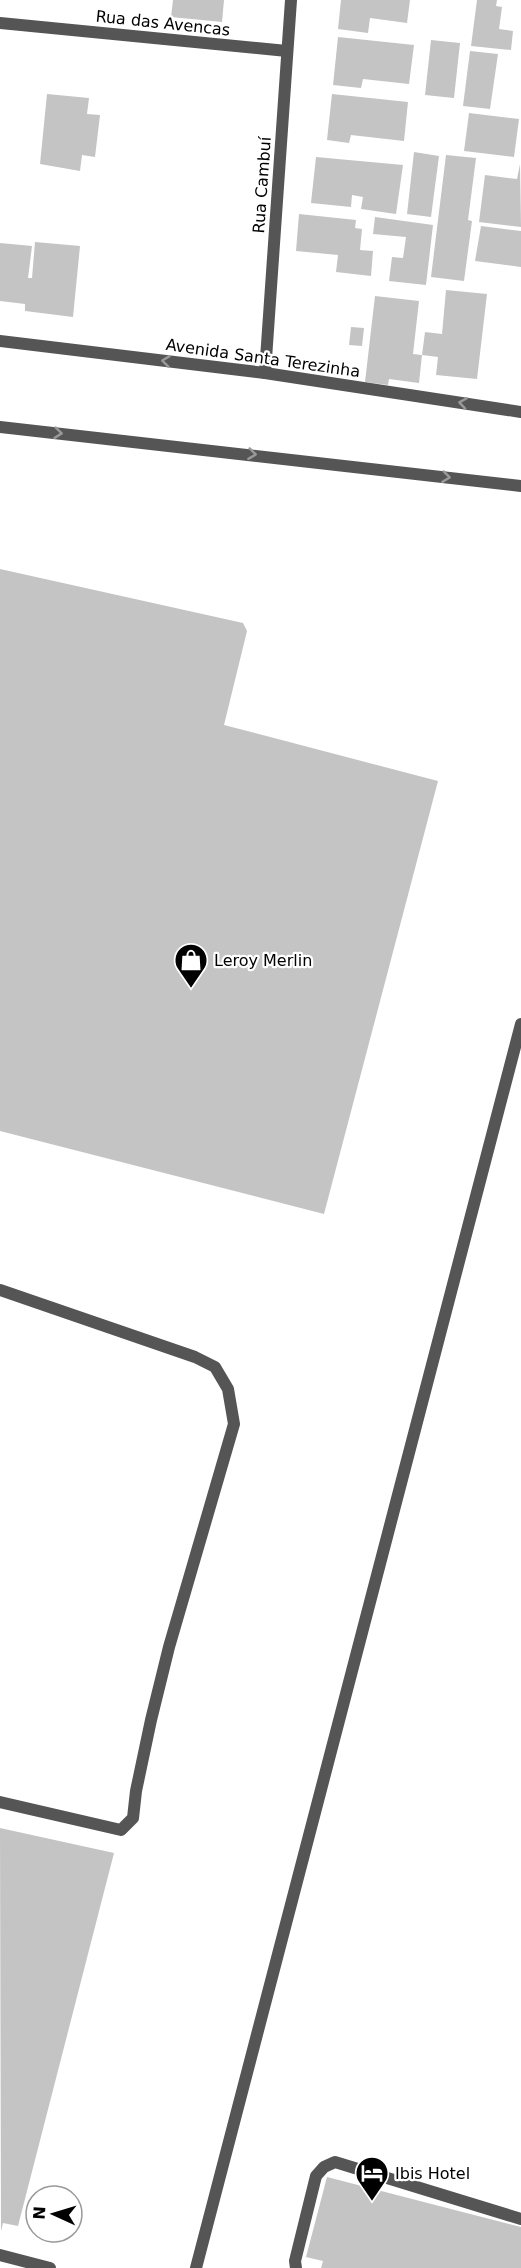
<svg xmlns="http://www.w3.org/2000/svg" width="521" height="2268" font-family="'DejaVu Sans',sans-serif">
  <rect width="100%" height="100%" fill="#fff"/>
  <g fill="#c4c4c4">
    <polygon points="173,0 224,0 222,22 171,17"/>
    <polygon points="341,0 410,0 407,23 370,18 368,33 338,29"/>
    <polygon points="477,0 497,0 496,6 502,7 499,29 513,31 511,50 471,46"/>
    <polygon points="338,37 414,45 409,84 363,79 361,88 333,85"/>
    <polygon points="431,40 460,43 454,98 425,95"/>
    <polygon points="470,51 498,54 490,109 463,106"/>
    <polygon points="47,94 89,98 87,114 100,115 95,157 82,155 80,171 40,164"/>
    <polygon points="332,94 408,102 404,141 351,135 349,143 327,140"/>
    <polygon points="469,113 519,119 514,157 464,151"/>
    <polygon points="414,152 439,156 431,217 407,214"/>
    <polygon points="446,155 476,158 468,220 472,221 464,281 431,277"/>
    <polygon points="316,157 403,165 396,214 361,209 363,197 352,195 351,207 311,203"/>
    <polygon points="520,164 521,227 479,222 485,175 517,179"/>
    <polygon points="299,214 356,220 355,228 362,229 360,250 373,251 371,276 336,272 338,255 296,251"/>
    <polygon points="375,217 433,225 426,285 389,281 392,257 403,258 406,237 373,234"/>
    <polygon points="481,226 521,231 521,267 475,261"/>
    <polygon points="35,242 80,246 73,317 25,311 25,304 0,301 0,243 32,246 28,278 32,278"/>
    <polygon points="446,290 487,294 477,379 436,375 438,357 422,355 425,332 442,334"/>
    <polygon points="375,296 419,301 413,354 422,355 419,383 389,379 388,385 365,382"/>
    <polygon points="351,327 364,328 362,346 349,345"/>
    <polygon points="0,569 243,623 247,631 224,725 438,781 324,1214 0,1131"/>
    <polygon points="0,1828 114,1853 18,2226 3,2223 1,2231"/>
    <polygon points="327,2177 521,2227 521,2268 321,2268 323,2261 306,2257"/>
  </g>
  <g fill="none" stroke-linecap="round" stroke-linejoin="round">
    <g stroke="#555" stroke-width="12">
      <polyline points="0,1290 195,1357 215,1367 228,1389 234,1424 169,1647 151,1720 136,1791 133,1818 121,1830 0,1802"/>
      <polyline points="0,2255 50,2268"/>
      <polyline points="296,2268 295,2261 316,2176 324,2167 335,2162 521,2219"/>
    </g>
    <polyline stroke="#555" stroke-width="12" points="196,2268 521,1024"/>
    <g stroke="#555" stroke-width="12">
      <polyline points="0,23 287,51"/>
      <polyline points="265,373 291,0"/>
    </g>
    <g stroke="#555" stroke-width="12">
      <polyline points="0,341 265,373 521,412"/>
      <polyline points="0,427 521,486"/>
    </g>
  </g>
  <defs><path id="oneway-chevron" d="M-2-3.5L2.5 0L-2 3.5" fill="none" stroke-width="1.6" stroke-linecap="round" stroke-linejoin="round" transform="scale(1.5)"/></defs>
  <g stroke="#999">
    <use href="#oneway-chevron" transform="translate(166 361) rotate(-173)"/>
    <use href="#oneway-chevron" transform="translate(463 403) rotate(-171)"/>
    <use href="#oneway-chevron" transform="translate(58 433) rotate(6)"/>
    <use href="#oneway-chevron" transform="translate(252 454) rotate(7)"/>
    <use href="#oneway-chevron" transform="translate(446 477) rotate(7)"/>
  </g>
  <defs>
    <g id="shop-pin" transform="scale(1.725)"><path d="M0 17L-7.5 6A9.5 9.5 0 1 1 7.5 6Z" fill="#000" stroke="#fff"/><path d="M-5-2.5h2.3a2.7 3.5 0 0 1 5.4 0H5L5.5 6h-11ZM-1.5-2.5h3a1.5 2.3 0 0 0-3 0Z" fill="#fff"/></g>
    <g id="hotel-pin" transform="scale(1.725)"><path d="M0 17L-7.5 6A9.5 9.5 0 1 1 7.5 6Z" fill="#000" stroke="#fff"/><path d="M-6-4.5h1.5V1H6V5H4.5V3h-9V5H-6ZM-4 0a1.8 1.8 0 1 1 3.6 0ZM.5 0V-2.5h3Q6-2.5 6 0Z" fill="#fff"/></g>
  </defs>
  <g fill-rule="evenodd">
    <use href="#shop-pin" x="191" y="960"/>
    <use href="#hotel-pin" x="372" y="2173"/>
  </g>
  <g text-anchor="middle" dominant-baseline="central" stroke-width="4.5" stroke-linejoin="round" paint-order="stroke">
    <g font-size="16" fill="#000" stroke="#fff">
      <text transform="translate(163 23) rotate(6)">Rua das Avencas</text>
      <text transform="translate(262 185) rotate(-86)">Rua Cambuí</text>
      <text transform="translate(263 358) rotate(8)">Avenida Santa Terezinha</text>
    </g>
    <g font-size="16" fill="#000" stroke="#fff" text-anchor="start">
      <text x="214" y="960">Leroy Merlin</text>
      <text x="395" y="2173">Ibis Hotel</text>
    </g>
  </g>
  <g transform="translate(54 2214) rotate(274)"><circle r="28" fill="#ffffff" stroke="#999999" stroke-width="1.5"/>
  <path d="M0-4.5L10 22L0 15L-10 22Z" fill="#000000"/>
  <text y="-9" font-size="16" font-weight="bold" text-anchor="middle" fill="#000000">N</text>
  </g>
</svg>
